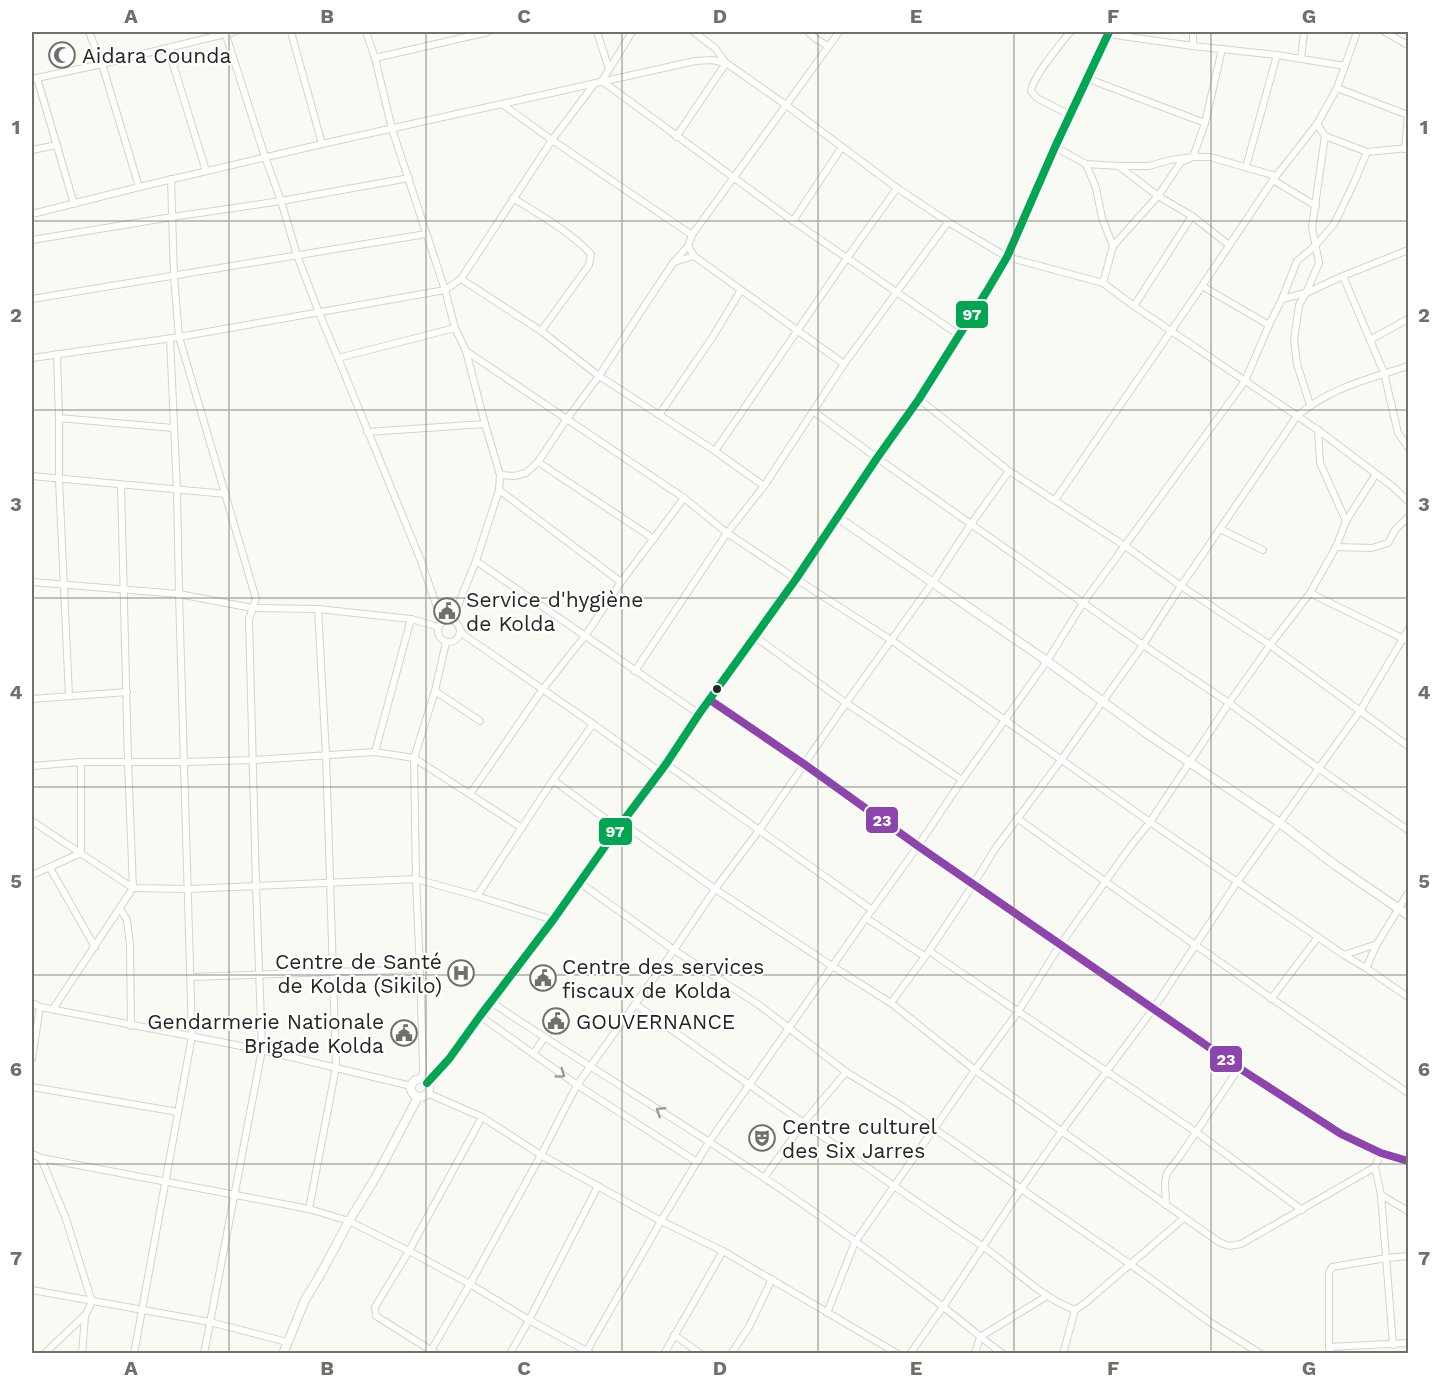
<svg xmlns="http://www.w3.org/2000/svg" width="1440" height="1385" font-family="'Work Sans',sans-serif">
  <rect width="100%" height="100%" fill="#f9faf3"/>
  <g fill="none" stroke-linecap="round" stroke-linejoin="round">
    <g stroke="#d2d4ce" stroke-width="8">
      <g id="minor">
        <polyline points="89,32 102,64 139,187"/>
        <polyline points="225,32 265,157 281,201 297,255 319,313 338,358 421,561 439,613 445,621"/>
        <polyline points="291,32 322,144"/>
        <polyline points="366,32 375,58 392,129 445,290 455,328 466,351 485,424 500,475 499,490 476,561 452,620"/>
        <polyline points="597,32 609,69"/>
        <polyline points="808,32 816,39 828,46"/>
        <path d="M1070,32c-10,13 -37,44 -39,59l6,7 33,17"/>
        <polyline points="1104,32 1108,34 1193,46 1277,55 1345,66"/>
        <polyline points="1385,32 1408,45"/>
        <polyline points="1193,46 1193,32"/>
        <polyline points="168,48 206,171"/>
        <polyline points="375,58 488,32"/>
        <polyline points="1301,59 1304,32"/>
        <polyline points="37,78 74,204"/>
        <polyline points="1086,78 1205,123"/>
        <polyline points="32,79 102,64 233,32"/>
        <polyline points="602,81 793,221 959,335"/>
        <polyline points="602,81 632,32"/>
        <polyline points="1337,88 1408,115"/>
        <polyline points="502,104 552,140 692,235"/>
        <polyline points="1317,124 1325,136 1367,152 1408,148"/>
        <polyline points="676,137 726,63 715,48 694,32"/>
        <polyline points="1055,147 1086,164 1119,166 1149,166 1170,160 1193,157 1210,157 1276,176"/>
        <polyline points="1405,149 1408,115"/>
        <polyline points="32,150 57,145"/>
        <polyline points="1086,164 1096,188 1102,218 1113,246"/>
        <polyline points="1120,167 1158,196 1192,216 1229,245"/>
        <polyline points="1246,167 1277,55"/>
        <polyline points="171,179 174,276 179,337 256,599 249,619 256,886 262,1050 204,1354"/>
        <polyline points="1273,180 1316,206"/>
        <path d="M513,198c27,17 56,33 78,56l-2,11 -48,66"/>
        <polyline points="32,214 139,187 322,144 695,61 712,60 726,63 786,105 897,188 948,222 1007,257 1103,283 1134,306 1318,430 1392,486 1408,501"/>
        <polyline points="793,221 842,147"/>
        <polyline points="32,240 172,217 281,201 409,178"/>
        <polyline points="688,246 694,256 844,364"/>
        <polyline points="674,262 694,256"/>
        <polyline points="1343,276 1384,373 1398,433 1408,447"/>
        <polyline points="461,279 541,331 599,376 715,451 764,486"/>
        <polyline points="1103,283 1113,246 1158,196 1181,162 1193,157 1205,123 1222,49"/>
        <polyline points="1202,286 1269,325"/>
        <polyline points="32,299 426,234"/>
        <polyline points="1282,299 1306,293 1343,276 1408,250"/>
        <polyline points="1134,306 1192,216"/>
        <polyline points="1370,340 1408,319"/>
        <polyline points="466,351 684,498 727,533 796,579 891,640 1150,822 1344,955 1366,968 1408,997"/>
        <polyline points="57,354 59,418 59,480 69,696"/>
        <polyline points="32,358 179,337 445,290 461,279 552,140 595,83"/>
        <polyline points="338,358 455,328"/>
        <polyline points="919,399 1009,471 1125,546 1181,586 1270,645 1408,746"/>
        <polyline points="1310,405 1297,364 1294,340 1299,305 1306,293 1319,263 1312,227 1325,136"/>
        <polyline points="813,411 877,458 1143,645 1229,703 1318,768 1408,830"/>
        <polyline points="659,415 712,338 741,290"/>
        <polyline points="59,418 173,428"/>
        <polyline points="1318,430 1320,463 1346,521"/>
        <polyline points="367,432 485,424"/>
        <polyline points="715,451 847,258 897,188"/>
        <polyline points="538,462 654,539"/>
        <polyline points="500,475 514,476 526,473 538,462 566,420 599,376 649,299 673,263 688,246 692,235 839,32"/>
        <polyline points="32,476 226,494"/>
        <polyline points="499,490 621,582"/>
        <polyline points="1055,500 1202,286 1273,180 1317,124 1337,88 1357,32"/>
        <polyline points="1220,529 1263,550"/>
        <polyline points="1336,547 1372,548 1388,543 1395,530 1408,517"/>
        <polyline points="476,561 699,714"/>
        <polyline points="32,582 179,594 252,608 318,609 411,619 439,627"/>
        <polyline points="1310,593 1408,641"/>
        <circle cx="449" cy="631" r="11"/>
        <polyline points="460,630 464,635 593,724 660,772"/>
        <polyline points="754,636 846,703 962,780"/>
        <polyline points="635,671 727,533 764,486 844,364 948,222"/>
        <polyline points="435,691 480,721"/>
        <polyline points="32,699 127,692"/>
        <polyline points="710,700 804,764 918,846 1239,1068 1341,1134 1381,1153 1408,1161"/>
        <polyline points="375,752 411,619"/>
        <polyline points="666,764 872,910"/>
        <polyline points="32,766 81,762 185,762 253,760 375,752 414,758 522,828"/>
        <polyline points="553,780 618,828"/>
        <polyline points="470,794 542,690 585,636 621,582 684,498"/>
        <path d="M1017,818c129,94 260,184 391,275"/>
        <polyline points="32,821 133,888 188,889 416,879 477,896 553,920"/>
        <polyline points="622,823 715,889 832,966 891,1003 975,1070 1219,1242 1229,1246 1241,1244 1375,1167"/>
        <polyline points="50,868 95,947"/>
        <polyline points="32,875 81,853 81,762"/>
        <polyline points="580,883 674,950 759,1005 846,1072 900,1105 1130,1264 1208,1321 1261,1354"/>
        <polyline points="477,896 553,780 593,724"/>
        <polyline points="120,909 127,920 130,945 131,1026"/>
        <polyline points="866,918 924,956"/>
        <polyline points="929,951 1196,1132 1302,1210"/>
        <polyline points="1344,955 1377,944"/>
        <polyline points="1366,968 1377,944 1408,893"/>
        <polyline points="191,977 420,969"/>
        <polyline points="1271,999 1318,937"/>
        <path d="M491,1002c104,70 213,133 316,205 46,32 91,65 135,99 21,16 40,33 61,48"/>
        <polyline points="32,1003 40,1007 262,1050 411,1086"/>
        <path d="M891,1003l38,-52 44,-66 22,-36 66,-89 82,-115 38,-59 116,-170c33,-28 71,-37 111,-50"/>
        <path d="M635,1004c114,80 227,162 343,239 33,22 60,53 97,67l9,-6 100,-86"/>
        <polyline points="53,1009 133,888 128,762 121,485"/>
        <polyline points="480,1016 577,1085 697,1162"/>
        <polyline points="533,1054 544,1038"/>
        <polyline points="32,1059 40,1007"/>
        <polyline points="422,1079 423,1068 420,969 416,879 414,758 435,691 446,642"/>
        <polyline points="32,1087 178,1112"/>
        <polyline points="427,1093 482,1117 541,1155 661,1221 723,1251 898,1354"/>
        <polyline points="1381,1153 1375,1167 1381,1195 1393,1345"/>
        <polyline points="32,1154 41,1158 309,1209 349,1221 409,1251 470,1284 529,1320 592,1354"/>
        <polyline points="41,1158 66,1219 92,1302 85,1316 82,1354"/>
        <polyline points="764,1178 804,1122 846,1072"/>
        <polyline points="1381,1195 1408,1211"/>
        <polyline points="1166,1205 1165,1182 1167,1173 1180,1156 1239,1068"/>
        <polyline points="309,1209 336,1067 326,755 318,609"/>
        <polyline points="32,1290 210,1322 287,1342"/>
        <polyline points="827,1313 855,1242 975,1070 1018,1012 1060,945 1130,847 1150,822 1229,703 1270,645 1310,593 1336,547 1346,521 1376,474"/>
        <polyline points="674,1335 701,1354"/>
        <polyline points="1329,1347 1408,1343"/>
        <polyline points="44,1354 84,1316"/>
        <polyline points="134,1354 192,1036 179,594 177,490 170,339"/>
        <polyline points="429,1354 470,1284 541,1155 577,1085 674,950 715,889 760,829 846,703 933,582 971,524 1009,471"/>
        <polyline points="437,1354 376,1316 375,1307 409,1251 482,1117"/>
        <polyline points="510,1354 529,1320 598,1186"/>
        <polyline points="585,1354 661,1221 709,1142 866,918 918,846 962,780 1047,661 1083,603 1245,381 1269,325 1282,299 1297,261 1315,246 1334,224 1353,185 1367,152"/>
        <polyline points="664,1354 723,1251"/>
        <polyline points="731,1354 749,1327 772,1279"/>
        <polyline points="910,1354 943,1307 1021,1189 1061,1132 1154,1008 1237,882 1360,711 1408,630"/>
        <polyline points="975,1354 980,1337 1047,1296"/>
        <polyline points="1063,1354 1075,1310"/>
        <polyline points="1331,1354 1329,1347 1329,1273 1332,1267 1387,1258 1408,1256"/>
      </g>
    </g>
    <g stroke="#d2d4ce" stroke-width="10">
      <polyline id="tertiary" points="837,517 1047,661 1146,733 1280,823 1335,865 1408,915"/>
    </g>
    <g stroke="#d2d4ce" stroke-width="10">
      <g id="secondary">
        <circle cx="420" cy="1088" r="9"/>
        <polyline points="427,1083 449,1059 480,1016 553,920 618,828 666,764 699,714 796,579 877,458 919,399 987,291 1007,257 1055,147 1109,32"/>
        <polyline points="283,1354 305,1300 320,1275 349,1221 377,1175 418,1097"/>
      </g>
    </g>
    <use href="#minor" stroke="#fefefd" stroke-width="6"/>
    <use href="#tertiary" stroke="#fefefd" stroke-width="8"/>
    <use href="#secondary" stroke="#fefefd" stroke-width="8"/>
    <g stroke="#fff" stroke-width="12">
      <polyline id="bus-1" points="710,700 804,764 918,846 1239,1068 1341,1134 1381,1153 1408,1161"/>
    </g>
    <g stroke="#fff" stroke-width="12">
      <polyline id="bus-2" points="427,1083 449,1059 480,1016 553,920 618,828 666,764 699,714 796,579 877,458 919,399 987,291 1007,257 1055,147 1109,32"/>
    </g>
    <use href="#bus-1" stroke="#8e44ad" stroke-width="8"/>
    <use href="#bus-2" stroke="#00a651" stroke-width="8"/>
  </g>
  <defs><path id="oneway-chevron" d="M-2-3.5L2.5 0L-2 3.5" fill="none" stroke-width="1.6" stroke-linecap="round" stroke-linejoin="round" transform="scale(1.5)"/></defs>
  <g stroke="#9c9c9a">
    <use href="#oneway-chevron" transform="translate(561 1074) rotate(36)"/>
    <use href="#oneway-chevron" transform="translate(660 1111) rotate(-148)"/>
  </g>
  <path fill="none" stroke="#6f706a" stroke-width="1.5" stroke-opacity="0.55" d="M229,32v1322M426,32v1322M622,32v1322M818,32v1322M1014,32v1322M1211,32v1322M32,221h1376M32,410h1376M32,598h1376M32,787h1376M32,975h1376M32,1164h1376"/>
  <defs>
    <g id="mosque-ring" transform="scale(1.35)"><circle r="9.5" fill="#fff" stroke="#6f706a" stroke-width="1.5"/><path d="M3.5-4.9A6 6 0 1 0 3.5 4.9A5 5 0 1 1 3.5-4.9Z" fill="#6f706a"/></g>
    <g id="civic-ring" transform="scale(1.35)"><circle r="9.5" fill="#fff" stroke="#6f706a" stroke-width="1.5"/><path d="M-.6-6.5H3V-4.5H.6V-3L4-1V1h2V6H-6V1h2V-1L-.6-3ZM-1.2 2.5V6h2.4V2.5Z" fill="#6f706a"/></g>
    <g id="hospital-ring" transform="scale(1.35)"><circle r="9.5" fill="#fff" stroke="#6f706a" stroke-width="1.5"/><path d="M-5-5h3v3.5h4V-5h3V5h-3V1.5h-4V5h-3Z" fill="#6f706a"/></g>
    <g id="theatre-ring" transform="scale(1.35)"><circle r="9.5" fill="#fff" stroke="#6f706a" stroke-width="1.5"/><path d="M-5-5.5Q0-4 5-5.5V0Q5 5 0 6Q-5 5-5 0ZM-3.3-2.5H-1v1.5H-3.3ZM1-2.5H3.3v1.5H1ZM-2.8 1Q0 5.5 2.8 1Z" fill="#6f706a"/></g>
  </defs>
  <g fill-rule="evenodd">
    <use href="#mosque-ring" x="62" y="55"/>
    <use href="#civic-ring" x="447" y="611"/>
    <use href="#hospital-ring" x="461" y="973"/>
    <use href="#civic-ring" x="543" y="978"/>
    <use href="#civic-ring" x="556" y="1021"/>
    <use href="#civic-ring" x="404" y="1033"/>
    <use href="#theatre-ring" x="762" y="1138"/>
  </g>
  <circle fill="#252521" stroke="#fff" stroke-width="2" cx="717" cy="689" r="5"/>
  <g text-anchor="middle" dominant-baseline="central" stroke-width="4.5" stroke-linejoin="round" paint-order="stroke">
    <g font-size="21" fill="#252521" stroke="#fff" text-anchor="start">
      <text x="82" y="55">Aidara Counda</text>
      <text x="466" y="599">Service d'hygiène<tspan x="466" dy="24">de Kolda</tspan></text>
      <text x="442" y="961" text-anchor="end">Centre de Santé<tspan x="442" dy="24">de Kolda (Sikilo)</tspan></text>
      <text x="562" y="966">Centre des services<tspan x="562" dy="24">fiscaux de Kolda</tspan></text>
      <text x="384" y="1021" text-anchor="end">Gendarmerie Nationale<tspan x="384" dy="24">Brigade Kolda</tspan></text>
      <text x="576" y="1021">GOUVERNANCE</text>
      <text x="782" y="1126">Centre culturel<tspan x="782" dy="24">des Six Jarres</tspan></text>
    </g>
  </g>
  <g stroke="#fff" stroke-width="2">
    <rect x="955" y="300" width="34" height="29" rx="6" fill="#00a651"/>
    <rect x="865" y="806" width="34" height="28" rx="6" fill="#8e44ad"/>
    <rect x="598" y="817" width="35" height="29" rx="6" fill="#00a651"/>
    <rect x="1209" y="1045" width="34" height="28" rx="6" fill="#8e44ad"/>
  </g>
  <g font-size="16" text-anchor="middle" font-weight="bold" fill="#fff">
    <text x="972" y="320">97</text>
    <text x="882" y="826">23</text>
    <text x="615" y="837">97</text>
    <text x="1226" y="1065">23</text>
  </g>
  <rect width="1440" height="1385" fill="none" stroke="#ffffff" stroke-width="66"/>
  <rect x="33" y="33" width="1374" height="1319" fill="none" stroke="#6f706a" stroke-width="2"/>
  <g font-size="20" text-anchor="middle" font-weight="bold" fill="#6f706a">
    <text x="131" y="23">A</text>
    <text x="327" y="23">B</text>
    <text x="524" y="23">C</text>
    <text x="720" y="23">D</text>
    <text x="916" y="23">E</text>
    <text x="1113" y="23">F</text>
    <text x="1309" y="23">G</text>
    <text x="16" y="134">1</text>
    <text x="1424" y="134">1</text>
    <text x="16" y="322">2</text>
    <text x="1424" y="322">2</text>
    <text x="16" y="511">3</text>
    <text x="1424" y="511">3</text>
    <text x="16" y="699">4</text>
    <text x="1424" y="699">4</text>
    <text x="16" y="888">5</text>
    <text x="1424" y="888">5</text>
    <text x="16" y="1076">6</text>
    <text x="1424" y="1076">6</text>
    <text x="16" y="1265">7</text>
    <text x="1424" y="1265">7</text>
    <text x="131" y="1375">A</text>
    <text x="327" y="1375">B</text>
    <text x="524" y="1375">C</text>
    <text x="720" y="1375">D</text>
    <text x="916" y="1375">E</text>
    <text x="1113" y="1375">F</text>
    <text x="1309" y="1375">G</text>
  </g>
</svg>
